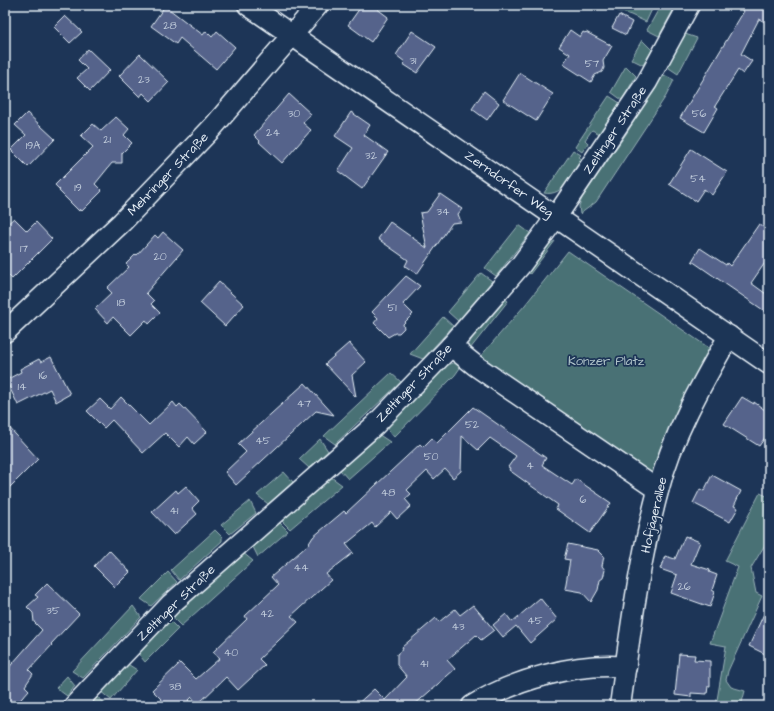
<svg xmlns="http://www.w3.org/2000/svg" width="774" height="711" font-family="'Architects Daughter',sans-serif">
  <rect width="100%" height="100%" fill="#1d3557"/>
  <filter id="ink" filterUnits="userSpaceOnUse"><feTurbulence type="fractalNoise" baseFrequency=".025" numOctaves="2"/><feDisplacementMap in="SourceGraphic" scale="8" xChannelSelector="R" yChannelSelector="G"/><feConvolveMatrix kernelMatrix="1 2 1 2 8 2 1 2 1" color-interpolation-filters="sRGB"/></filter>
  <g filter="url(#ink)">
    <g fill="#497175" stroke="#98b1b6">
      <polygon points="600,5 654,5 646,22 631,15"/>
      <polygon points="661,5 676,5 659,36 647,30"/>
      <polygon points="685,34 697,38 678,74 669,68 668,64"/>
      <polygon points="642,40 652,50 643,65 631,59"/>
      <polygon points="626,66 636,76 622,100 611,92"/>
      <polygon points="666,76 674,80 666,96 596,202 580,214 579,206 582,198 626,134 661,77"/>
      <polygon points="609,96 620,103 600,134 592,130 585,140 588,143 582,152 575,147"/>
      <path d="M573,150l8,5 -2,2 4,3c-9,13 -19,37 -39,33z"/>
      <polygon points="519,225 530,233 496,276 485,268"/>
      <path d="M555,241l-25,33 -2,-2c7,-10 15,-26 27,-31z"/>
      <polygon points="568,251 712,350 655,480 479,358 525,305"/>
      <polygon points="481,273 492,281 458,321 448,312"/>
      <polygon points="505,299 508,301 470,349 469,344 472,338"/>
      <polygon points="443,317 453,326 423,359 410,354"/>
      <polygon points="455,362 462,365 455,375 394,437 386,427 446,366"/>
      <polygon points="391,373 401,382 335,444 324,436"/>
      <polygon points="378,434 390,442 348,479 340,470"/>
      <polygon points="320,439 328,451 309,468 299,459"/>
      <polygon points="284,472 293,482 268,504 257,495"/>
      <polygon points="331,477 342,485 290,529 281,520"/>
      <polygon points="760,493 769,497 769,538 751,568 756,593 762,596 728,671 726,680 731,687 745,691 741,706 716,706 726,646 710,643 738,567 725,561"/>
      <polygon points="250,501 256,513 230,534 221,525"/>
      <polygon points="279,522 288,531 258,557 252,545"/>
      <polygon points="215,530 222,537 222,541 179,580 171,570"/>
      <polygon points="242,552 253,561 181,626 172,617"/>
      <polygon points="168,572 177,582 151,606 141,599"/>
      <polygon points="133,606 141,617 83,678 72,671"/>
      <polygon points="169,620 178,629 145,662 137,652"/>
      <polygon points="126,663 137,670 111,700 100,691"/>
      <polygon points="67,676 75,686 67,696 56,688"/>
      <polygon points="96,696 106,704 104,706 87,706"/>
    </g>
    <g fill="#54638b" stroke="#e8f1f8">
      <polygon points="362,5 372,5 388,17 371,42 348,25"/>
      <polygon points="732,5 769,5 769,24 759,19 741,54 752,61 743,74 738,70 715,106 718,108 704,132 680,118 744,11"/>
      <polygon points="165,6 203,35 206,31 212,37 217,31 235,47 216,69 180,38 176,44 151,26"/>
      <polygon points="619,15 632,22 626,35 612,28"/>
      <polygon points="65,16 82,32 70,43 54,27"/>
      <polygon points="570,30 580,37 583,32 585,33 586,32 612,46 603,61 604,68 602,72 595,75 591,82 563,64 570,54 559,47"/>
      <polygon points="412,31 436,47 417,73 403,64 405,62 396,55"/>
      <polygon points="88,49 110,70 90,91 77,78 87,69 78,60"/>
      <polygon points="140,54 169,82 151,101 143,93 140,97 119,76"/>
      <polygon points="520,73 553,94 536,121 503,100"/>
      <polygon points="484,91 499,103 487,120 472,109"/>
      <polygon points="289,94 311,114 303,123 311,130 282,163 259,142 260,141 254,135"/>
      <polygon points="351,112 370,125 364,135 388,152 362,189 338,171 353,148 335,136"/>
      <polygon points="27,113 55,139 28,167 11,150 26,135 15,125"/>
      <polygon points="116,117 129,129 124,135 132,143 122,153 122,163 112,163 95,184 102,191 82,211 80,209 79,211 59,191 60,190 55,185 93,147 81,136 93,124 101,131"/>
      <polygon points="691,149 727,172 712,195 704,189 696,201 669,184"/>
      <polygon points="440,194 462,209 458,214 461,222 452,223 417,274 405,266 408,260 378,239 390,222 427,248 420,213 427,212"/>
      <polygon points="14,218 27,231 36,222 52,239 12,279 5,272 5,226"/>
      <polygon points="759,224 769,231 769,257 751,283 769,296 769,314 692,261 700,248 726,265 727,263 730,266"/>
      <polygon points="163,232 183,250 146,293 154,301 151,304 160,313 149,324 146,320 131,335 113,317 108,323 95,309 112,293 107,288 129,267 126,264 136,254 137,255 155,235 158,238"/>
      <polygon points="406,276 420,286 403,304 413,314 403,324 404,328 399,333 395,333 388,337 374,323 378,318 372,312"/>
      <polygon points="219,282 244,305 225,326 200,303"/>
      <polygon points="349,343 366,362 352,375 356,397 325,364"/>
      <polygon points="51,357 70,394 56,402 50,389 18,405 6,380 21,372 20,369 39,359 41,362"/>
      <polygon points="305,383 334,415 316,411 236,485 225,472 246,452 238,444"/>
      <polygon points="121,397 149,425 173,402 177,407 180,404 207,432 194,444 188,437 179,447 165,433 143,453 112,420 104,428 87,411 100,399 110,409"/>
      <polygon points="742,397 754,404 754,402 769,413 769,432 759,446 724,424"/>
      <polygon points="473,407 546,458 542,465 572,485 576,479 611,503 590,533 556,509 558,505 509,470 510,468 508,467 516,456 490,438 478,450 462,436 461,471 453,478 445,469 434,479 427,471 407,490 411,494 405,499 411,506 397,519 391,512 375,527 372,523 346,544 353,553 326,574 331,580 291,616 298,622 259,659 265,665 238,690 226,677 197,705 192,697 183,706 168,706 152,690 180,663 196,679 220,658 213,652 247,619 245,616 278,585 271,577 308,545 313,537 344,511 346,513 420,444 423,447 432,438 437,443"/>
      <polygon points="5,423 38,459 5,492"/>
      <polygon points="712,475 741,491 734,506 738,508 730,522 693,503 700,489 704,491"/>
      <polygon points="186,486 199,501 192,508 197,514 174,535 152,512 176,490 178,493"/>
      <polygon points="685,536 700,542 691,564 710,570 709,572 717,575 712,590 715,592 710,607 671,593 677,575 660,569 665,556 675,559"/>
      <polygon points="568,544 598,550 604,556 602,566 605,570 603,578 600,580 598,590 591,602 582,592 565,589 570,560 564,559"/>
      <polygon points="109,550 130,572 115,587 94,566"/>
      <polygon points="47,583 79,614 51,644 52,645 29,670 33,674 25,686 29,690 15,706 5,706 5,672 42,630 34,622 33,613 27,607 38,597 35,595"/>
      <polygon points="540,598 557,619 530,643 516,626 503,637 493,625 506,614 512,622"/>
      <polygon points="769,603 769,656 749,646"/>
      <polygon points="473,605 494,630 481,640 476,635 447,660 455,669 413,706 355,706 374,689 385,700 407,677 397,665 397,654 403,649 402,647 436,618 439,622 455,609 460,615"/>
      <polygon points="679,654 695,655 694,660 710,661 710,686 708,686 707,694 691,693 691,697 675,695"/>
    </g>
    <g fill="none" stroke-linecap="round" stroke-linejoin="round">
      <g stroke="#e8f1f8" stroke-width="23">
        <g id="minor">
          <polyline points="248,5 769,364"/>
          <polyline points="5,332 122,222 213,127 318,5"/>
          <polyline points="451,346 476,366 658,490"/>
          <polyline points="74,706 171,604 375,425 451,346 520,266 556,217 647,82 689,5"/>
          <path d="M472,706c41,-26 105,-44 154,-39"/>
          <path d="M620,706c10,-72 19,-145 38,-215 14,-55 43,-106 71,-155"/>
        </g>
      </g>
      <use href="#minor" stroke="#1d3557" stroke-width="20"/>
    </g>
  </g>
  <g text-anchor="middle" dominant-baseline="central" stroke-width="3.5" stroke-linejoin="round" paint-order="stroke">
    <g font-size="11" fill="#c3cedd">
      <text x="170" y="25">28</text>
      <text x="413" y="60">31</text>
      <text x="592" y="63">57</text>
      <text x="144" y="79">23</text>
      <text x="294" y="113">30</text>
      <text x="699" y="113">56</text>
      <text x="273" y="132">24</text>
      <text x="107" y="139">21</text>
      <text x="33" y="145">19A</text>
      <text x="371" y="155">32</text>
      <text x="698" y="178">54</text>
      <text x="78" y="187">19</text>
      <text x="443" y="211">34</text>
      <text x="24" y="248">17</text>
      <text x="160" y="256">20</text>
      <text x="121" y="302">18</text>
      <text x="392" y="307">51</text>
      <text x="43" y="375">16</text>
      <text x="22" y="386">14</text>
      <text x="304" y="403">47</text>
      <text x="472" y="424">52</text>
      <text x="263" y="440">45</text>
      <text x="431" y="456">50</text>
      <text x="530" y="465">4</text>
      <text x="388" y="492">48</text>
      <text x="583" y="499">6</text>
      <text x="174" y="510">41</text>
      <text x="301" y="567">44</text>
      <text x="684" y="586">26</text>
      <text x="53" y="610">35</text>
      <text x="267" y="613">42</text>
      <text x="535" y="620">45</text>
      <text x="458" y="626">43</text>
      <text x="231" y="652">40</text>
      <text x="424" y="663">41</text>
      <text x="175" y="686">38</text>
    </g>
    <g font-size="13" fill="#e8f1f8" stroke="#1d3557">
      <text transform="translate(615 130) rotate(-56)">Zeltinger Straße</text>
      <text transform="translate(168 174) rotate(-46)">Mehringer Straße</text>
      <text transform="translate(509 184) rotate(35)">Zerndorfer Weg</text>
      <text transform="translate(414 383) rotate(-46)">Zeltinger Straße</text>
      <text transform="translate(654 515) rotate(-77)">Hofjägerallee</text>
      <text transform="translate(176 603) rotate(-44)">Zeltinger Straße</text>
    </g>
    <g font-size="13" fill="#b0c4ca" stroke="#1d3557">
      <text x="606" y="361">Konzer Platz</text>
    </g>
  </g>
  <rect width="774" height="711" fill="none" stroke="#1d3557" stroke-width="20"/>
  <rect x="10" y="10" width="754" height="691" fill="none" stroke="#e8f1f8" stroke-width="1.5" filter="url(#ink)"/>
</svg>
